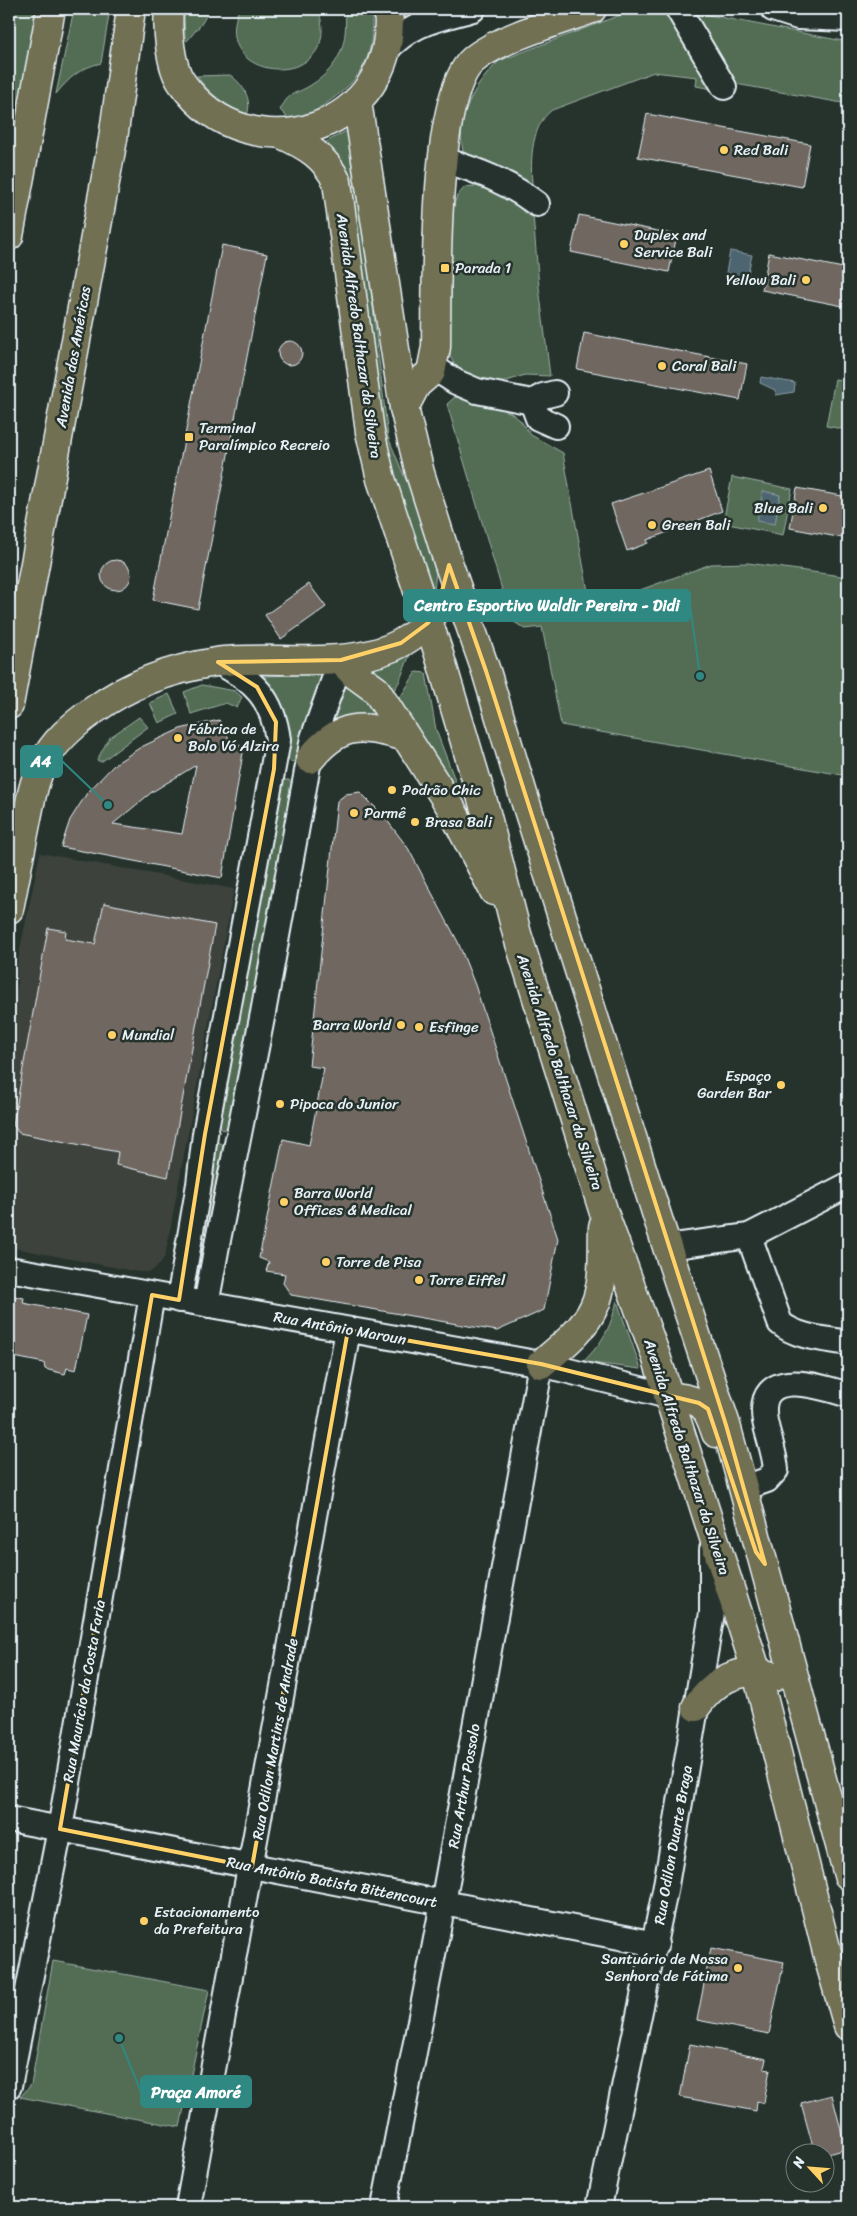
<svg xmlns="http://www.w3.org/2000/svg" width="857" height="2216" font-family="Sriracha,sans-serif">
  <rect width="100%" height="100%" fill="#26332d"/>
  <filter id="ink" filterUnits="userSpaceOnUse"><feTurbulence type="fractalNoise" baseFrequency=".02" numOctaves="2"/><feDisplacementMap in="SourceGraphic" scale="10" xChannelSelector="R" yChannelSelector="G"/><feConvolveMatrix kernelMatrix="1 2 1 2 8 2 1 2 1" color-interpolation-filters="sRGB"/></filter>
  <g filter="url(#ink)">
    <polygon fill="#3c433d" points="40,853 234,889 165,1256 159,1265 150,1272 139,1272 9,1247 9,1037 17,987 17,964"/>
    <g fill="#526d54" stroke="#9dafa6">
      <polygon points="9,9 39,9 9,173"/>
      <path d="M74,9h36l-9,54c-21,5 -31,14 -45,31z"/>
      <polygon points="184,9 210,9 202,23 187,41 185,39"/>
      <path d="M239,9h79c29,82 -110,78 -79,0z"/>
      <path d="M345,9h26c5,47 -8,70 -47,96 -14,9 -18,13 -35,14l-9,-9c11,-21 14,-14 31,-25 30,-19 37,-43 34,-76z"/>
      <polygon points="405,9 445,9 406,22"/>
      <path d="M636,9h40l42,81 -22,-4 1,-9 -43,-5 -102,38c-23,17 -22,57 -19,83l-16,-18 -52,-16c-12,-38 8,-73 34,-98z"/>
      <polygon points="689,11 848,42 848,104 730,83"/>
      <path d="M230,75c12,8 23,24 17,40 -21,-9 -37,-20 -50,-39z"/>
      <polygon points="352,128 388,437 428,533 437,562 434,591 431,595 407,540 322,144"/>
      <polygon points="474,186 503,192 533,215 539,287 550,376 525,375 498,384 468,377 457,370 450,356 452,210 457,196 465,187"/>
      <polygon points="835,379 848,381 848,430 826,426"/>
      <polygon points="455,397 493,404 511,413 520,420 531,435 563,453 591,608 711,564 748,563 848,577 848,776 561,725 542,627 525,629 511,620 447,404"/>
      <polygon points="732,477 792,489 783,535 723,523"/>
      <polygon points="413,647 399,682 390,697 366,666"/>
      <polygon points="416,672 426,673 436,730 466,809 393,702 401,696"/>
      <path d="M327,674l-29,87 -8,1 -4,-4c-1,-30 0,-57 -23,-80v-2z"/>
      <polygon points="343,679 356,684 381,717 324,728"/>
      <polygon points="202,685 235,691 242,697 237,708 226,703 191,714 184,692"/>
      <polygon points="169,694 178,714 159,723 150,703"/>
      <polygon points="139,717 148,727 101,762 97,760 109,738"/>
      <polygon points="284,780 289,780 293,786 231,1124 223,1130 218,1126"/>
      <polygon points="216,1143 220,1143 226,1147 209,1233 201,1232 213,1146"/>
      <polygon points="194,1249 208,1251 199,1283 193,1283"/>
      <path d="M617,1301l24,68 -58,-7c20,-20 27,-33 34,-61z"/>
      <polygon points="53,1961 209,1990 180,2127 20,2097 31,2085"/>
    </g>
    <g fill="#4d6571" stroke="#8b9da7">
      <polygon points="730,251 752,255 746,282 725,278"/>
      <polygon points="761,377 795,383 794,392 776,395 775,390 760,383"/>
      <polygon points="763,491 780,495 775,524 757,521"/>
    </g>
    <g fill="#706761" stroke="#e8f1f8" fill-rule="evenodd">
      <polygon points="647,114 810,144 802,187 638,157"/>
      <polygon points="579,215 677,235 669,272 571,252"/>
      <polygon points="222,245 267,254 198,609 153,600"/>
      <polygon points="769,253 848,269 848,307 762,290"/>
      <polygon points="584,333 747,364 740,400 577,369"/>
      <circle cx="290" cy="353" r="12"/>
      <polygon points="709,471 722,511 647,540 648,543 627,551 611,504"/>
      <polygon points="797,488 848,497 848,539 790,528"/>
      <circle cx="116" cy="575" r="15"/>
      <polygon points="309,584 326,607 281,639 265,615"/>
      <path d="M219,720l13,24 12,3 -22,131 -161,-31 9,-27 17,-27 28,-29 26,-17 39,-18zM196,765l-14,69 -69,-10 39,-32z"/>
      <polygon points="360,792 383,815 408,848 458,942 475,985 558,1239 544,1310 497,1331 291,1295 283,1283 285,1274 266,1271 269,1262 259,1258 283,1139 309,1145 324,1068 309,1066 337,801 346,794"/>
      <polygon points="104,903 215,925 168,1177 116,1165 118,1152 19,1133 13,1125 48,928 66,931 65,939 95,944"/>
      <polygon points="9,1295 24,1298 23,1303 87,1315 76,1370 67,1368 65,1374 45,1369 44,1363 9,1356"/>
      <polygon points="711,1948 784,1962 769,2034 697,2020"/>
      <polygon points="690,2044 766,2059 764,2068 770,2069 764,2103 757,2101 756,2111 680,2097"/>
      <polygon points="832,2095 846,2149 829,2154 815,2154 801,2103"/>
    </g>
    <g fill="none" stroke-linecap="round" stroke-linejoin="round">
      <g stroke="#e8f1f8" stroke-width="28">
        <g id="minor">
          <polyline points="678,9 724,87"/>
          <polyline points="773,9 798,17 848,19"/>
          <path d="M385,51c29,-30 50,-31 88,-42"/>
          <path d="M443,160c34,10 65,22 94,44"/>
          <polyline points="433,367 456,382 477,391 532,402 543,396 555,393"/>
          <polyline points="532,402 538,418 556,426"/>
          <path d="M749,1236l31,87c17,15 47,16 68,20"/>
          <polyline points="667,1247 749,1236 848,1185"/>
          <polyline points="9,1269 541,1364 668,1396"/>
          <path d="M179,1300l20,-116 6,-50 73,-394c-5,-41 -24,-60 -60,-78"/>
          <polyline points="209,1305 208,1294 218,1240 263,1013 313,738 341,660"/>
          <path d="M744,1488l23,-8 9,-10c-1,-17 -8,-33 -11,-49 -10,-56 55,-35 83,-26"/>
          <polyline points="9,1819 656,1944"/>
          <polyline points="9,2086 60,1829 152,1295"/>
          <polyline points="188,2207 348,1330"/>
          <polyline points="384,2207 443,1903 541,1364"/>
          <polyline points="599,2207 665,1891 712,1613 712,1550"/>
        </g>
      </g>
      <g stroke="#e8f1f8" stroke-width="31">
        <g id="major">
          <polyline points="357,101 404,408 420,473 449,565 486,671 523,794 667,1247 726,1425 848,1875"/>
          <path d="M281,134c26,12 44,22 56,48l33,250 11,47 57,172 47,158 32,125 87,279 51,140 102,320 72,287 19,66"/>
          <path d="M404,408l12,-23 15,-13 5,-25c1,-58 -4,-252 37,-287 24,-21 88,-40 119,-51"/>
          <polyline points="341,660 354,674 376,690 450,806 494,891"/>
          <path d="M310,759c30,-37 52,-35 95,-22"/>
          <path d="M9,909c6,-29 11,-57 17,-86 4,-19 7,-41 16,-58 11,-23 31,-40 52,-55 37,-27 77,-41 122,-48 68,-10 180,21 221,-55"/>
          <path d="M541,1364c19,-16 42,-33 53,-57 11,-23 8,-55 9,-80"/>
          <path d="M668,1396c33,5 37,4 48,37"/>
          <path d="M696,1707c18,-26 45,-43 78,-30"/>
        </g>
      </g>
      <g stroke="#e8f1f8" stroke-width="31">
        <g id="highway">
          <path d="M169,9c-2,19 1,58 13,74 68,96 219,45 206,-74"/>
          <polyline points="9,236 51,9"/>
          <polyline points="9,705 113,139 131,9"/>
        </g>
      </g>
      <use href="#minor" stroke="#26332d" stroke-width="24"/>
      <use href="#major" stroke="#716f52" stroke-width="28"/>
      <use href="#highway" stroke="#716f52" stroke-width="28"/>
    </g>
  </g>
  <path fill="none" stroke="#ffd166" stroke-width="4" stroke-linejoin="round" d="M449,565l37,106 240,754 39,139 -9,-12 -48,-143 -9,-6 -158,-39 -193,-34 -96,537 -192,-38 92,-534 27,5 26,-166 69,-365 2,-47 -19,-35 -39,-25 123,-2 60,-17 27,-20 11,-21z"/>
  <g fill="#ffd166" stroke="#26332d" stroke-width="2">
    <circle cx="724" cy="150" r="5"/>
    <circle cx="624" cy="244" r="5"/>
    <rect x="440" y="263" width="10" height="10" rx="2.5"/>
    <circle cx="806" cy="280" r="5"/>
    <circle cx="662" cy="366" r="5"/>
    <rect x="184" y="432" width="10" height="10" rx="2.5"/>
    <circle cx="823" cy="508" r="5"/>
    <circle cx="652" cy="525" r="5"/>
    <circle cx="178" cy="738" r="5"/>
    <circle cx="392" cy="790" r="5"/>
    <circle cx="354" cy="813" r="5"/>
    <circle cx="415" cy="822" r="5"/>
    <circle cx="401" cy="1025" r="5"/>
    <circle cx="419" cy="1027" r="5"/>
    <circle cx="112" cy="1035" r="5"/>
    <circle cx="781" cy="1085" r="5"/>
    <circle cx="280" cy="1104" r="5"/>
    <circle cx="284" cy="1202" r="5"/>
    <circle cx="326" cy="1262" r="5"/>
    <circle cx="419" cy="1280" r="5"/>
    <circle cx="144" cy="1921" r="5"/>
    <circle cx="738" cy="1968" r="5"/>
  </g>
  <g text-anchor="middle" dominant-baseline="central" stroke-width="5" stroke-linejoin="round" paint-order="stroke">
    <g font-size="15" fill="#e8f1f8" stroke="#26332d" text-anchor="start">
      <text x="734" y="150">Red Bali</text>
      <text x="634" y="235">Duplex and<tspan x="634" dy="17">Service Bali</tspan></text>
      <text x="455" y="268">Parada 1</text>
      <text x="796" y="280" text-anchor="end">Yellow Bali</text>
      <text x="672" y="366">Coral Bali</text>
      <text x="199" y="428">Terminal<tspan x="199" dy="17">Paralímpico Recreio</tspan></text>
      <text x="813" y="508" text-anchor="end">Blue Bali</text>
      <text x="662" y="525">Green Bali</text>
      <text x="188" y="729">Fábrica de<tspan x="188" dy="17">Bolo Vó Alzira</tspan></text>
      <text x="402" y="790">Podrão Chic</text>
      <text x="364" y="813">Parmê</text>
      <text x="425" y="822">Brasa Bali</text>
      <text x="391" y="1025" text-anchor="end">Barra World</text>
      <text x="429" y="1027">Esfinge</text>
      <text x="122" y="1035">Mundial</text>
      <text x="771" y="1076" text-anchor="end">Espaço<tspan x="771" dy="17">Garden Bar</tspan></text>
      <text x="290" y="1104">Pipoca do Junior</text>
      <text x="294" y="1193">Barra World<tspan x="294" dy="17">Offices &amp; Medical</tspan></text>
      <text x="336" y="1262">Torre de Pisa</text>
      <text x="429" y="1280">Torre Eiffel</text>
      <text x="154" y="1912">Estacionamento<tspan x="154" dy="17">da Prefeitura</tspan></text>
      <text x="728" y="1959" text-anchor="end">Santuário de Nossa<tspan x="728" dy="17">Senhora de Fátima</tspan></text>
    </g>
    <g font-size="15" fill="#e8f1f8" stroke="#26332d">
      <text transform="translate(359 336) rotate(82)">Avenida Alfredo Balthazar da Silveira</text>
      <text transform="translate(73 357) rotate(-80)">Avenida das Américas</text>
      <text transform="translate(560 1072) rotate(72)">Avenida Alfredo Balthazar da Silveira</text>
      <text transform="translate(340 1328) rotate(10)">Rua Antônio Maroun</text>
      <text transform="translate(687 1457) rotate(72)">Avenida Alfredo Balthazar da Silveira</text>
      <text transform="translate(84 1691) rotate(-80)">Rua Maurício da Costa Faria</text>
      <text transform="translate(275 1739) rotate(-80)">Rua Odilon Martins de Andrade</text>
      <text transform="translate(464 1786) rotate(-80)">Rua Arthur Possolo</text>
      <text transform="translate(673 1845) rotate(-80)">Rua Odilon Duarte Braga</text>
      <text transform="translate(332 1882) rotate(11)">Rua Antônio Batista Bittencourt</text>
    </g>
  </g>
  <path fill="none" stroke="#308883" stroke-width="2" d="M700 676L690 605M108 805L62 761M119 2038L141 2092"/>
  <g fill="#308883" stroke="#26332d" stroke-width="2">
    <circle cx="700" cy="676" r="5"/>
    <circle cx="108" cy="805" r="5"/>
    <circle cx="119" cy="2038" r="5"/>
  </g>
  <g fill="#308883" stroke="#308883" stroke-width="2">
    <rect x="404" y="590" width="286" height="31" rx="5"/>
    <rect x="21" y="746" width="41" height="31" rx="5"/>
    <rect x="141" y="2076" width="110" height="31" rx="5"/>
  </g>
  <g font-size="16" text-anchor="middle" font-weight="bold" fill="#fff">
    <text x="547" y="611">Centro Esportivo Waldir Pereira - Didi</text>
    <text x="41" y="767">A4</text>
    <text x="196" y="2098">Praça Amoré</text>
  </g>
  <rect width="857" height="2216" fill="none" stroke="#26332d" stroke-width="30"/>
  <rect x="15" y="15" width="827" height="2186" fill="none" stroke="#e8f1f8" stroke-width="2" filter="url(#ink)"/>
  <g transform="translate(810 2168) rotate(296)"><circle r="24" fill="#26332d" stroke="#747f7e"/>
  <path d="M0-4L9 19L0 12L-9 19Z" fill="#ffd166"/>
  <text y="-8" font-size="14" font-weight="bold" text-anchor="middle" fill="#e8f1f8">N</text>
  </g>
</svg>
